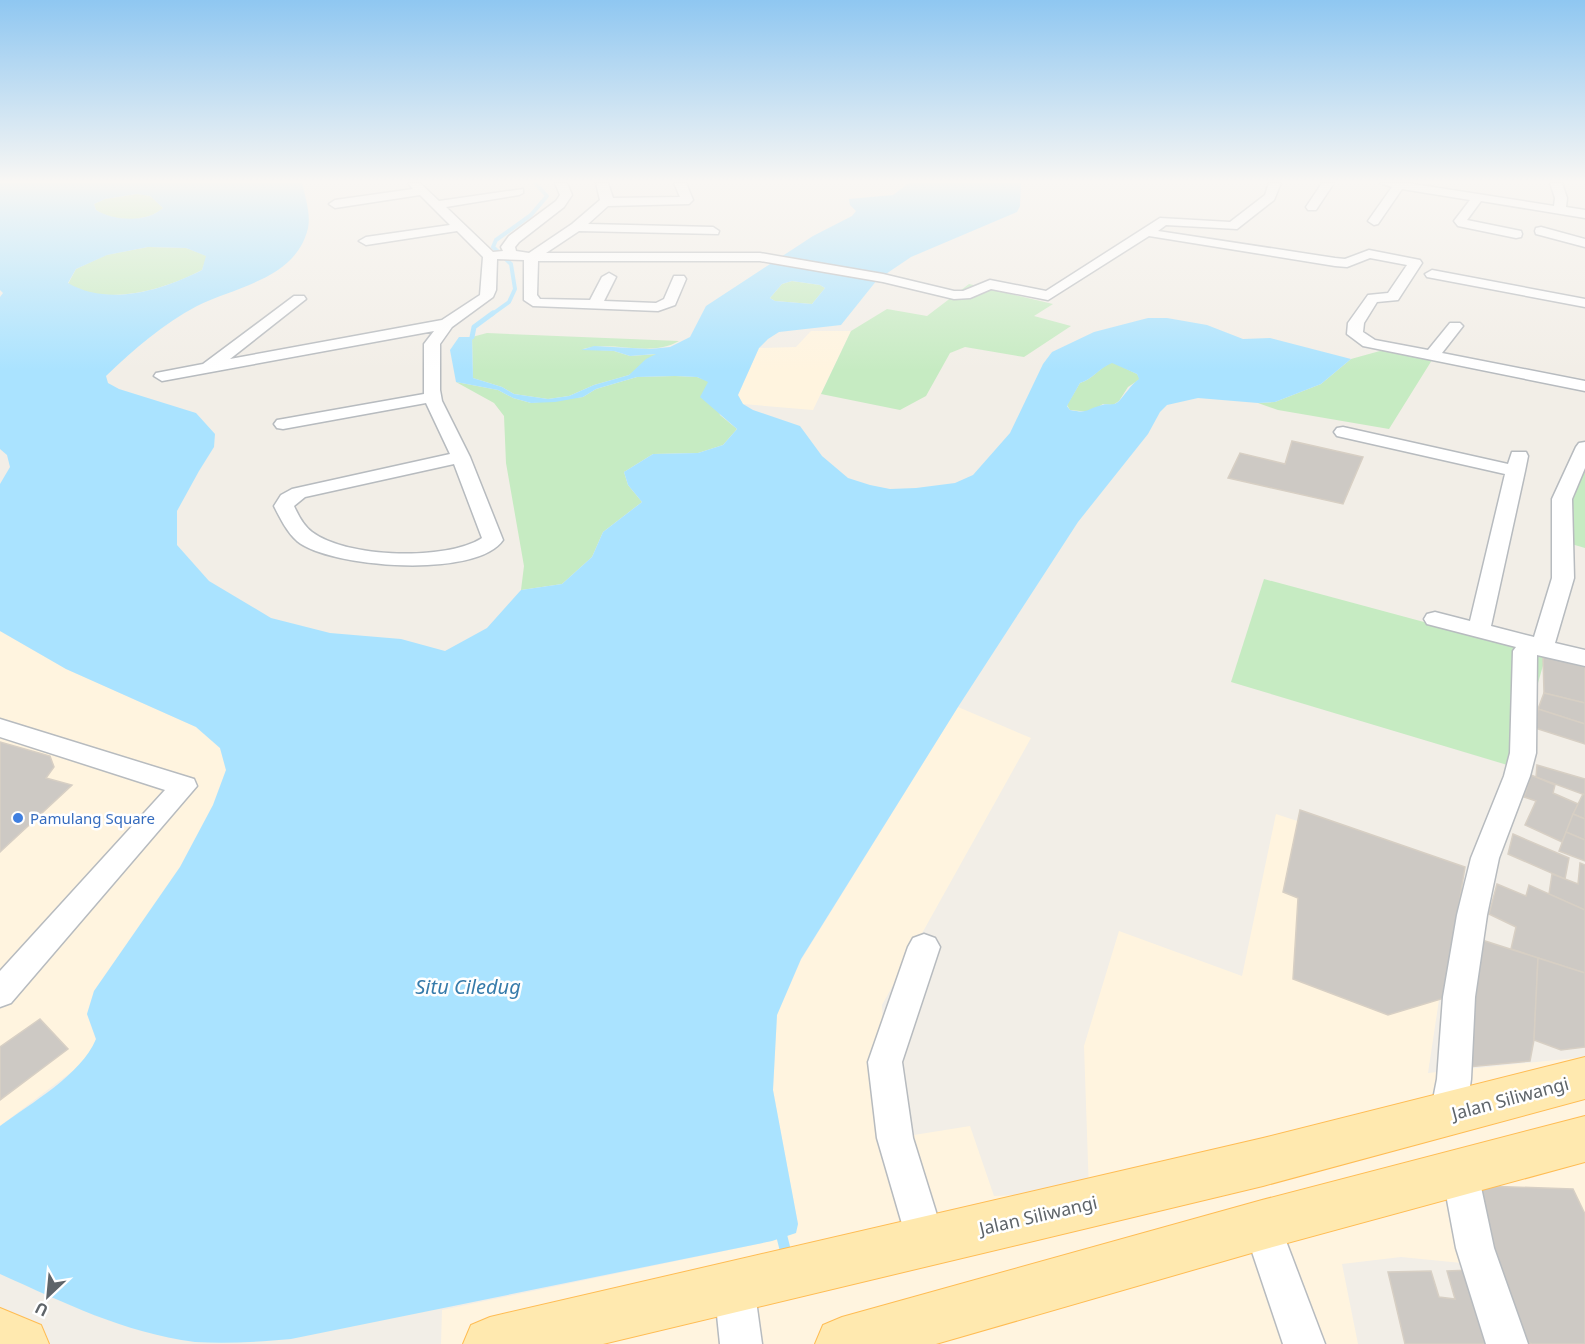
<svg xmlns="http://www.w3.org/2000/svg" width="1585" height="1344" font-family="'Noto Sans',sans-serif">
  <rect width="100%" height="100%" fill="#f2eee7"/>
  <g fill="#fff4df">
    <polygon points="811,331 851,331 813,410 743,404 738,395 759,348 796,347"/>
    <polygon points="0,631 66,669 196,727 220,748 226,770 213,805 180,867 94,991 87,1014 96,1040 90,1054 74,1070 0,1126"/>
    <polygon points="958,707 1031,738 882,1005 889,1139 970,1126 994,1196 1089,1192 1084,1046 1119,931 1242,976 1276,814 1458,874 1428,1073 1585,1057 1585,1344 1532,1344 1514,1338 1492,1266 1401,1257 1342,1264 1358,1344 441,1344 442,1310 772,1241 798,1224 773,1090 777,1015 801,960"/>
  </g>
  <g fill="#c6ebc2">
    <path d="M137,194l13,2 13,12c-17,15 -49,14 -67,2l-2,-6 11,-5z"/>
    <path d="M148,247l38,1 21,8 -5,14c-33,17 -74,30 -113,23 -7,-1 -15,-6 -21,-9l8,-15 30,-14z"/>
    <polygon points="792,281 820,285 825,288 812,304 775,301 770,298 782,284"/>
    <polygon points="969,284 1053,304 1034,316 1071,326 1024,357 965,347 950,353 926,396 900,410 821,394 851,331 887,309 927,316"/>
    <path d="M487,333l192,8c-29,17 -65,-1 -96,8l31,2 16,5 28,-2 -29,21 -35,10 -25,11 -21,3 -34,-5 -12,-7 -29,-9 -1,-41z"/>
    <polygon points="1387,349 1432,360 1389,429 1278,410 1258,403 1275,402 1321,384 1351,359"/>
    <path d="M1112,362l25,12 3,5 -12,8 -9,14 -6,4 -10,-1 -13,8 -20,-2 -3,-5 13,-22c13,-4 19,-15 32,-21z"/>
    <polygon points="675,376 697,377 708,381 720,415 737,429 723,445 698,453 653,454 624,472 628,485 642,502 603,532 592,557 562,584 521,590 524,566 506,463 504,416 494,403 456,382 498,390 513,398 531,403 583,397 596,389 637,377"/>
    <polygon points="1585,469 1585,548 1568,543 1563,497"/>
    <polygon points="1264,579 1546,655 1514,767 1231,682"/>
  </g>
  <path fill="#aae3ff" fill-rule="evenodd" d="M0,183h302c3,13 9,31 6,45 -12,51 -71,58 -111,78 -34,18 -63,43 -91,70l2,7 11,6 77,24 19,21 -1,13 -15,24 -22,40v34l32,36 62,37 59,15 71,6 44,12 42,-23 34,-38 41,-6 30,-27 11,-25 39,-30 -14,-17 -4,-13 29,-18 45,-1 25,-8 14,-16 -37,-32 8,-15 -11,-5 -22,-1 -38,1 -41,12 -13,8 -28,5 -24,1 -18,-5 -15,-8 -42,-8 -6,-32 9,-13h13l1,41 29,9 12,7 34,5 21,-3 25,-11 35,-10 17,-16 10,-5 -26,2 -16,-5 -33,-1 13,-4 56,3 20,-2 20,-10 16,-31 107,-70 39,-20 4,-5 -6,-6 -1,-6 44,-4 16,-12h112l-1,23 -3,6 -106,45 -34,23 -36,45 -62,7 -11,7 -9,9 -21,47 5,9 10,6 47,16 22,30 26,22 22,7 20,4 26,-1 39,-5 18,-8 37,-42 33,-69 9,-12 42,-20 54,-14h19l40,7 36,14 27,-1 81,21 -30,25 -46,18 -17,1 -60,-5 -31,7 -7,7 -12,22 -70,88 -120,185 -157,252 -24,56 -4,75 25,134 -2,9 -24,8 -481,98c-31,3 -65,5 -96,3 -73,-10 -130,-39 -195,-68v-148c31,-23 81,-51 96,-87l-9,-25 7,-23 86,-124 33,-62 13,-35 -6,-22 -24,-21 -130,-58 -66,-38v-147l10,-17 -3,-12 -7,-6v-152l3,-4 -3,-3zM137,194l13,2 13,12c-16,15 -49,13 -67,2l-2,-6 11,-5zM148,247l38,1 20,8 -4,14c-39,20 -93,37 -134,13l8,-14 31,-14zM792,281l28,4 5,3 -13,16 -37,-3 -5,-3 12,-14zM1112,363l25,11 2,5c-9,7 -12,13 -19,21 -6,7 -11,3 -18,5 -16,4 -13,9 -32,5l-3,-4 13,-23c13,-4 19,-15 32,-20z"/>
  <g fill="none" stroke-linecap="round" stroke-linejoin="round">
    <polyline stroke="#aae3ff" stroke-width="4" points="491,315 509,302 515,289 511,264 493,247 496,240 531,215 547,196 535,183"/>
    <polyline stroke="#aae3ff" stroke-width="5" points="472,337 474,327 493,313"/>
    <polyline stroke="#aae3ff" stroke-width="11" points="782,1237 786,1253"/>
  </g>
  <g fill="#cdc9c4" stroke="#d7cfc4" stroke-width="1.5">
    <polygon points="1292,441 1363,457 1343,504 1228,478 1240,453 1285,464"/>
    <polygon points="1543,656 1585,667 1585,703 1544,693"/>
    <polygon points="1544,693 1585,703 1585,724 1538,709"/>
    <polygon points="1538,709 1585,724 1585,744 1535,728"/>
    <polygon points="0,742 50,756 54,767 46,778 72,785 0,852"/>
    <polygon points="1537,765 1585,779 1585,795 1536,777"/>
    <polygon points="1531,775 1555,785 1553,793 1578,804 1562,842 1525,825 1536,801 1524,797"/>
    <polygon points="1583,794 1585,795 1585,819 1573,814"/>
    <polygon points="1300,810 1465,867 1453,940 1451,996 1388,1015 1293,979 1298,898 1283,892"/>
    <polygon points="1573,814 1585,819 1585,840 1566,832"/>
    <polygon points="1566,832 1585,840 1585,861 1559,851"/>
    <polygon points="1513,834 1569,858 1565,879 1508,854"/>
    <polygon points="1580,863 1585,865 1585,910 1549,894 1552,874 1578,884"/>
    <polygon points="1497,884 1526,896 1529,885 1585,910 1585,973 1511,949 1516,927 1489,914"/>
    <polygon points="1482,940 1538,958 1534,1040 1530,1061 1468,1067"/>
    <polygon points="1538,958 1585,973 1585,1047 1561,1050 1534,1040"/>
    <polygon points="40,1019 68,1049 0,1100 0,1047"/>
    <polygon points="1485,1186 1573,1189 1585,1214 1585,1344 1532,1344 1514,1338 1465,1194"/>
    <polygon points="1471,1270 1494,1344 1405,1344 1388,1272 1431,1271 1439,1297 1455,1299 1447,1271"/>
  </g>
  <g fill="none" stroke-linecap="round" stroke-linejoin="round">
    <g stroke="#b7bbbf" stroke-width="3">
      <g id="minor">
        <path d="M408,183h12l19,18 84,-12v4l-4,2 -73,12 47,45 10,-1 -2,-4 8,-11 47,-35 4,-6 -5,-12h12l5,12 -8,12 -45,35 -4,5 1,4 13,2 43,-29 28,-24 -4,-17h12l5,15 67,-1 -6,-14h12l7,17 -4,4 -81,2 -20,18 125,3 6,4 -1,3 -139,-3 -33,22h214l123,21 71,17h9l27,-11 56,11 114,-73 70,4 35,-27 4,-12h12l-7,17 -37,29 -71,-4 -8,6 177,27 10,1 24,-9 51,10 2,3 -24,37 -21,2 -13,21 -1,9 12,8 53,10 22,-27h10l3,3 -21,27 143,28v10l-222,-45 -16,-12 1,-11 20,-28 20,-2 19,-28 -37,-7 -23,9 -12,-1 -186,-30 -101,64 -57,-11 -21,9 -16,1 -71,-17 -123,-21h-222l-1,34 3,4 50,1 12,-23 7,-4 7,4 -12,24 52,2 8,-4 10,-23h10l2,3 -11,26 -17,6 -125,-5 -9,-6v-40l-27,-1 -1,31 -3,7 -41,30 -12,17v46l2,11 28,56 33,83c-26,39 -173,28 -206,1 -10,-9 -17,-23 -23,-35l7,-11 11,-6 158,-35 -24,-51 -143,26 -6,-1 -3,-4 3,-4 6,-1 141,-25v-50l10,-13 -272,50 -8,-5 2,-3 47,-9 91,-68h10l2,3 -76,60 212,-39 38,-25 3,-38 -26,-26 -91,14 -7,-4 7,-4 84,-12 -30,-30 -85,13 -6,-4 6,-4 78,-11zM454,464l28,74c-35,23 -136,20 -170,-6 -8,-6 -14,-17 -18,-26l11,-9z"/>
        <polygon points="1322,183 1334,183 1316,210 1308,210 1306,207"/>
        <polygon points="1380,183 1407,183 1554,206 1555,198 1550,183 1562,183 1567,198 1566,207 1585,210 1585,218 1481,201 1467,220 1521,231 1522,234 1521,237 1516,238 1458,226 1454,221 1470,200 1402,189 1378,224 1374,225 1368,221 1392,187"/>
        <polygon points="1541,227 1585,239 1585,247 1536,234 1535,231 1536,228"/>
        <polygon points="1432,270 1585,299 1585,307 1427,277 1425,274"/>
        <polygon points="1343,427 1508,464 1512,452 1526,452 1528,456 1525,471 1491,626 1534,637 1552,578 1552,499 1576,447 1579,443 1585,442 1585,468 1572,499 1574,578 1555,643 1585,650 1585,666 1537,655 1536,753 1530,776 1499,858 1487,915 1475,997 1471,1079 1466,1115 1460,1127 1448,1132 1436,1127 1430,1115 1437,1079 1443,997 1457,915 1471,858 1504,776 1510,753 1513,651 1516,647 1427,624 1424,619 1427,614 1435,612 1470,621 1505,474 1337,436 1334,432 1337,428"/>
        <polygon points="0,719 194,779 197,786 11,1003 0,1007 0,971 165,790 0,737"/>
        <polygon points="924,934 935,938 940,947 902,1062 913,1138 945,1241 940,1255 926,1260 912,1255 907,1241 877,1138 868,1062 908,947 913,938"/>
        <polygon points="1460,1155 1473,1160 1478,1173 1494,1248 1528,1344 1486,1344 1456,1248 1442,1173 1447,1160"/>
        <polygon points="1262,1206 1275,1212 1325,1344 1283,1344 1243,1225 1249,1212"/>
        <polygon points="734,1266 748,1272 754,1286 762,1344 720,1344 714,1286 720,1272"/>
      </g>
    </g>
    <g stroke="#ffbc53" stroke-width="2">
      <g id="major">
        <polygon points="1585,1057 1585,1099 1263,1186 603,1344 463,1344 471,1325 490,1317 1263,1138"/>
        <polygon points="1585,1116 1585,1162 1262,1250 936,1344 815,1344 823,1325 842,1317 1262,1200"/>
        <polygon points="0,1308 41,1325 49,1344 0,1344"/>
      </g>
    </g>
    <use href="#minor" fill="#fff" fill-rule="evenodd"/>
    <use href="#major" fill="#ffe9af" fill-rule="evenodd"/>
  </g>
  <linearGradient id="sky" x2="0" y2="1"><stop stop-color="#8fc7f1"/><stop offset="0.49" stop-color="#f9f7f4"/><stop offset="1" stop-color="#f9f7f4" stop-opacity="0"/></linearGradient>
  <rect width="1585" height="371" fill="url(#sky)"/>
  <circle fill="#3f7fe0" stroke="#fff" stroke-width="2" cx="18" cy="818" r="6"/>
  <g text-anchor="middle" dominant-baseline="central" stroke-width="5" stroke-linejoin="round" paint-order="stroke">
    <g font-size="15" fill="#366cbe" stroke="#fff" text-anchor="start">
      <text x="30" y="818">Pamulang Square</text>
    </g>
    <g font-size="18" fill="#5e6469" stroke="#fff">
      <text transform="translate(1510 1098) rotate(-15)">Jalan Siliwangi</text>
      <text transform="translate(1038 1215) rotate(-13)">Jalan Siliwangi</text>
    </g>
    <g font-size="20" font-style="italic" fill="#367baa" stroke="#fff">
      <text x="468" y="986">Situ Ciledug</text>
    </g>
  </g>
  <g transform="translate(48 1296) rotate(206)" stroke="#ffffff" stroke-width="4.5" paint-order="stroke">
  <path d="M0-4.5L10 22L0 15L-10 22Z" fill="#5e6469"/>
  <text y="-9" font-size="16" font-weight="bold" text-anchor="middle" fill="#5e6469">U</text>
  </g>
</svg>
